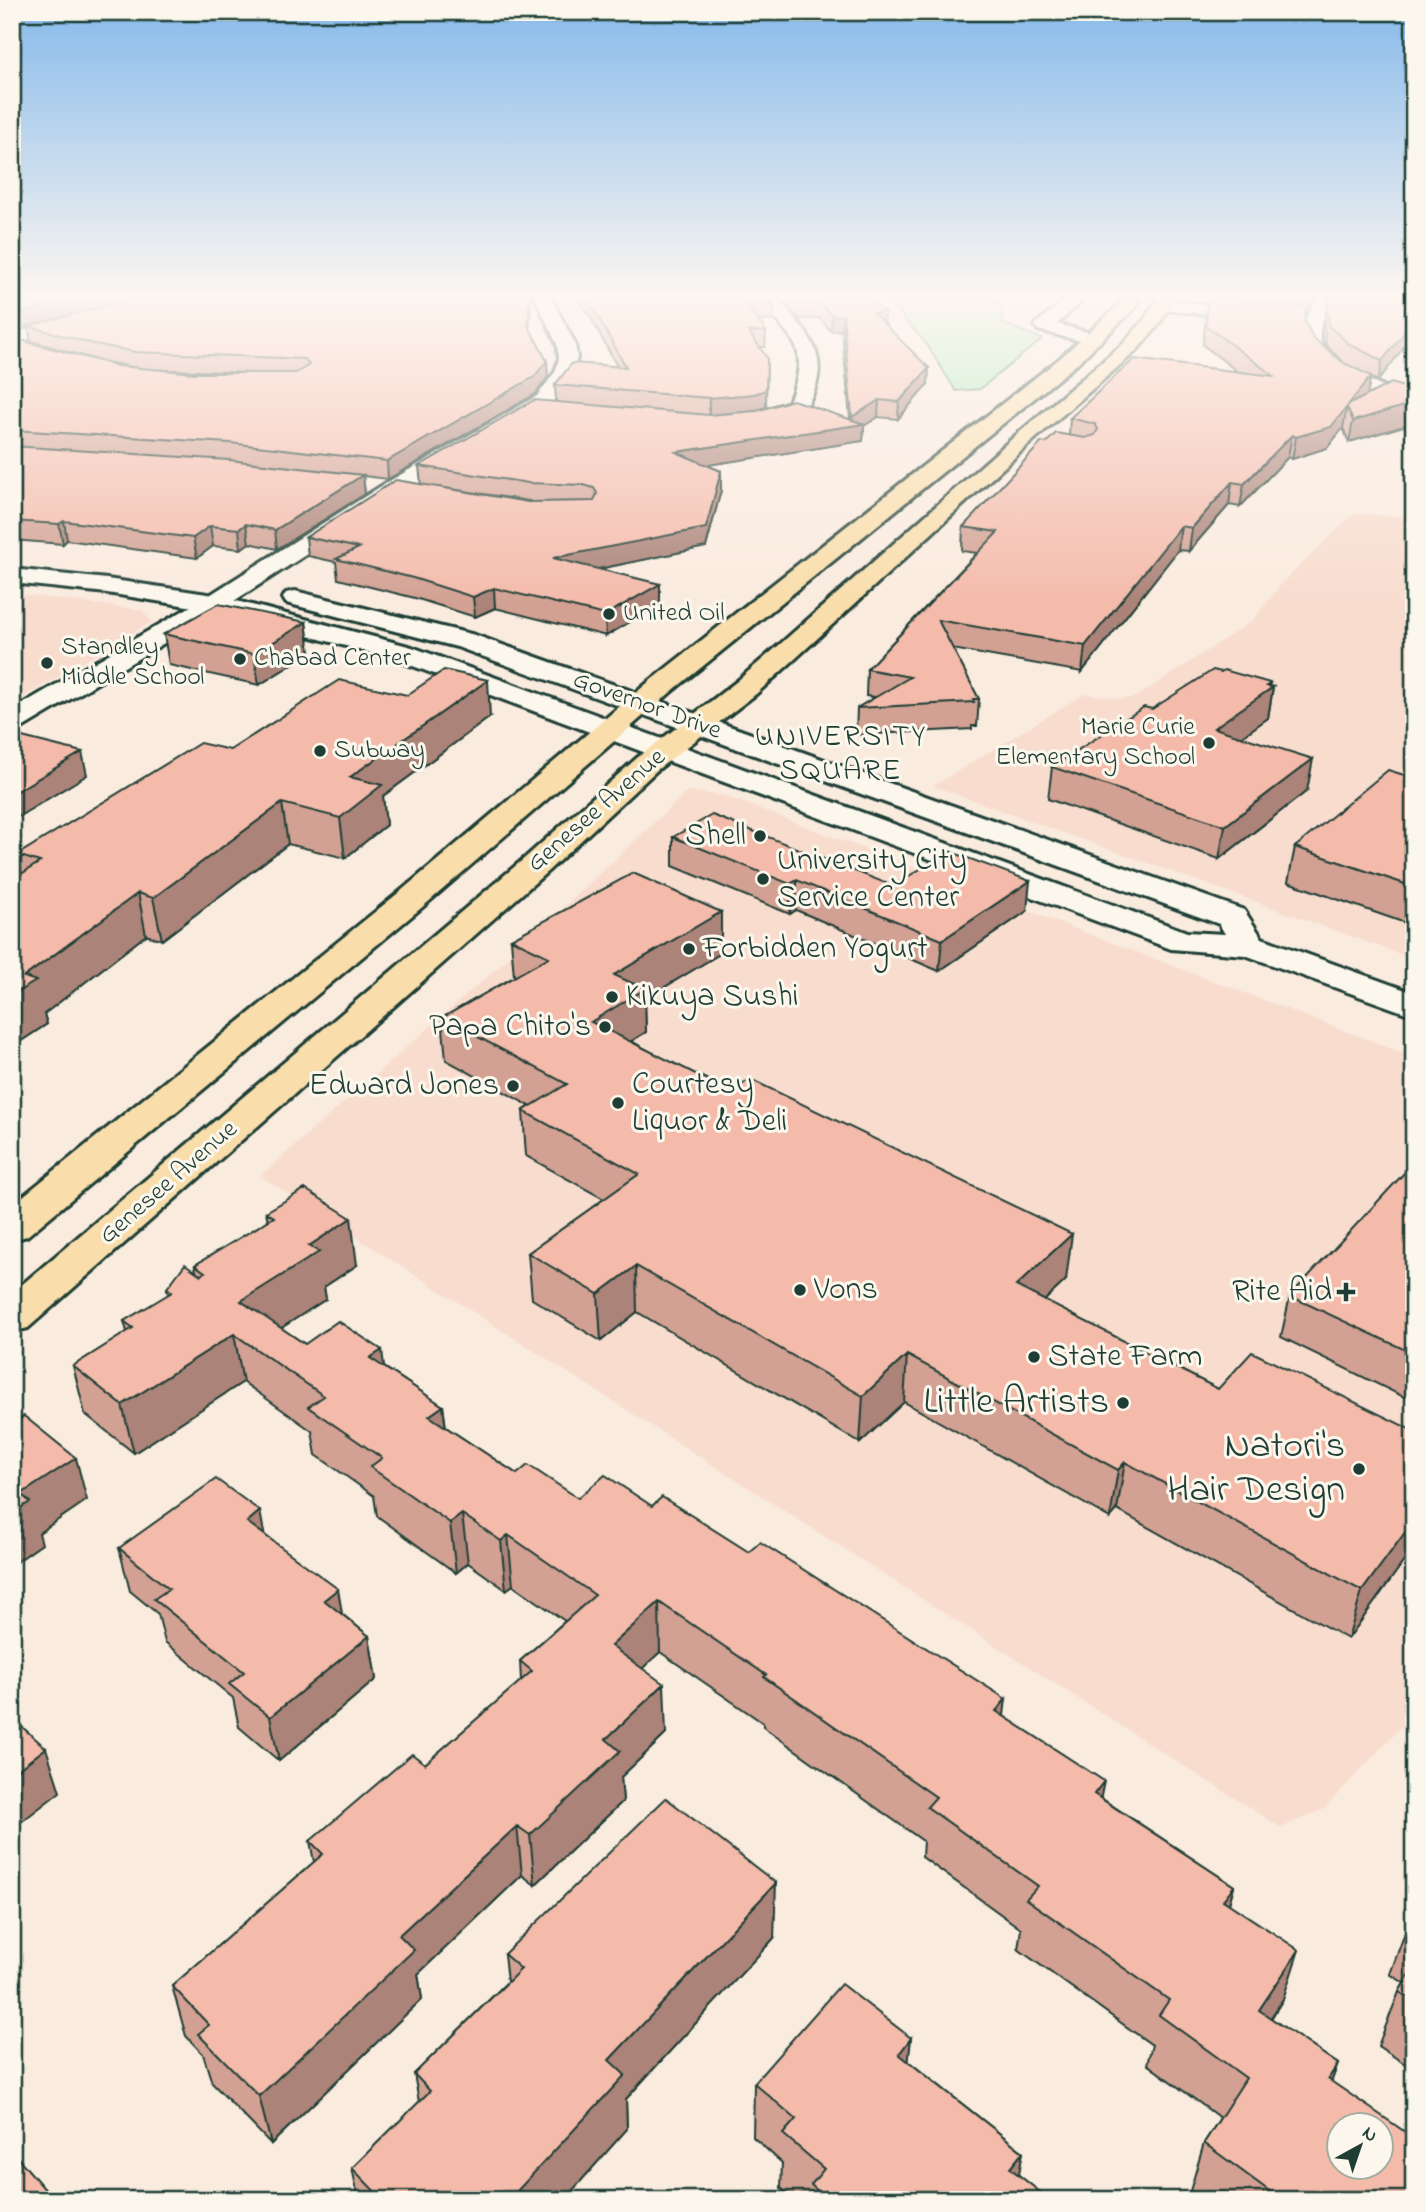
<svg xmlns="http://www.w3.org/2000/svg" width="1426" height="2212" font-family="'Indie Flower',sans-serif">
  <rect width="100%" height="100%" fill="#faebdf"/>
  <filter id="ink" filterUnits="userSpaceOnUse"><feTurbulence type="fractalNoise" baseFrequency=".0143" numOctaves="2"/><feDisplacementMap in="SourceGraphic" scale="14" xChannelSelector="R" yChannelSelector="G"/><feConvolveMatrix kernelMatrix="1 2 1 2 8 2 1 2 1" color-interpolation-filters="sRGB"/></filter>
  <g filter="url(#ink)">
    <g fill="#f8ddcf">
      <polygon points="1353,514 1414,517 1414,959 933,786 1084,694 1125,699 1138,696 1252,621 1283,582"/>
      <polygon points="12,593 142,610 152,622 12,704"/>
      <polygon points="688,791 725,796 1414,1057 1414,1713 1324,1809 1281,1828 260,1176 523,945"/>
    </g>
    <polygon fill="#a7eeba" stroke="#639677" stroke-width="2" points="882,294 987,294 1002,307 1002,323 1042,339 980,389 956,391 925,342"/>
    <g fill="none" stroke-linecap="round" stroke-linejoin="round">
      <g stroke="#1f3d34" stroke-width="6">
        <g id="minor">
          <polygon points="533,294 549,294 575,344 577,358 573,372 551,404 402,493 223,608 22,728 12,730 12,710 205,598 386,483 537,396 555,372 559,358 557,344"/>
          <path d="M755,294h17c35,38 66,64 32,116l-51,16 -7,-2 -3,-4 3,-4 43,-14c25,-61 -1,-63 -34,-108z"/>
          <polygon points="1063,294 1080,294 1081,302 1057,324 1099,335 1102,339 1099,343 1093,344 1038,330 1035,326 1038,322 1065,300"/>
          <path d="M1321,294h16c-7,12 -18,26 -17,41 1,32 69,53 94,62v13c-30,-8 -114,-38 -112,-77 1,-14 11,-27 19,-39z"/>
          <polygon points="1164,300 1260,310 1269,315 1260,320 1158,309 1155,305"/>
          <polygon points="82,316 91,321 88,325 12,343 12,333"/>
        </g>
      </g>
      <g stroke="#1f3d34" stroke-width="6">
        <polygon id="secondary" points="12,569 107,579 214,595 412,647 1187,932 1225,934 1219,924 457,647 286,603 283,598 286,593 295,591 475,635 1244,910 1262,938 1414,993 1414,1016 1245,955 1171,949 394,659 212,610 107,593 12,583"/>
      </g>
      <g stroke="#1f3d34" stroke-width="6">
        <g id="primary">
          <polygon points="1120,294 1136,294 1138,305 1073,367 671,692 426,904 27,1236 12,1240 12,1205 402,890 651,680 1059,359 1120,304"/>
          <polygon points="1161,294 1177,294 1157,327 1136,351 1028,445 796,658 756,694 657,770 548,871 28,1328 12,1332 12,1293 526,857 637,758 736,682 778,646 1014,437 1124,343 1144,320"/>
        </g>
      </g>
      <use href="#minor" fill="#fbf7ec" fill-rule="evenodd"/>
      <use href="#secondary" fill="#fbf7ec" fill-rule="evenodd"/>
      <use href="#primary" fill="#f9deab" fill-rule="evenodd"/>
    </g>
    <g fill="#d2a193" stroke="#1f3d34" stroke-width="2" fill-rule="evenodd">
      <path d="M12,294h519v10l-2,24 19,49 -13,17 -147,85 -25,-3 2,18 -88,55 -28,-6 -8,6 -28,-3 -16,12 -130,-18 -4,4 -51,-4v-202l106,28 18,2 -39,-8 -66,-19 -3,-14zM141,369l112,4h-58z"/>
      <path d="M574,294h190l10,11 -1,15 -15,1 8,10 -1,16h-6l7,60 -13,4 97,8 -8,-89 -11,1 -12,-13 -20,1 -23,-25h88l64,90 -30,35 -20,-2 -14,9 -1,15 -157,24 15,6v19l-15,57 -107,22 61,15v20l-54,32 -111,-28 -20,9 -60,-19 -77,-19 -2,-17 -28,-6 -2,-19 115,-53 -2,-18 137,-64 -1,-17 62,-19 -27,-50zM438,487l91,14 -1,1z"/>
      <polygon points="1215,294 1318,294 1307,311 1305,311 1305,322 1313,338 1343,362 1326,345 1324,325 1327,306 1414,294 1414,334 1378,381 1370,377 1367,396 1410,389 1414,372 1414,423 1349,442 1343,428 1327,448 1292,459 1288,457 1240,507 1229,505 1189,551 1178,550 1082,672 953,649 979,699 977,726 972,726 972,729 856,735 857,708 875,697 866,696 867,669 977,553 962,551 963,527 1046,443 1069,435 1070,418 1238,372 1203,345 1208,298 1215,299"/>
      <polygon points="306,622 310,653 259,685 169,665 164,634"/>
      <polygon points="1221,672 1273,687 1268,718 1241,737 1307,791 1219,859 1048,799 1052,767"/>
      <polygon points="490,717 383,796 386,825 345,858 288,844 162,940 146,935 44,1014 47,1024 12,1047 12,880 22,874 17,855 230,750"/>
      <polygon points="1414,778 1414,926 1288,882 1295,847"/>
      <polygon points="673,837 893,886 1027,911 939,971 796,910 790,914 673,866"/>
      <polygon points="511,939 721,953 645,999 646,1032 631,1041 1066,1280 1044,1301 1218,1389 1414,1431 1414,1547 1348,1639 1117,1510 1110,1518 904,1402 860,1443 637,1312 601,1341 532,1299 528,1253 604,1199 526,1156 523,1111 530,1106 446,1060 442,1018 514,977"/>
      <polygon points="1414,1173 1414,1402 1281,1337 1290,1296"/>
      <polygon points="266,1212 357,1265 324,1287 326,1299 281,1328 305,1344 384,1367 443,1406 446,1427 517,1474 578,1498 652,1506 1004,1716 1101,1798 1234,1886 1229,1904 1283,1999 1271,2019 1338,2064 1331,2082 1414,2200 1202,2200 1190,2191 1204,2143 1220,2118 1147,2064 1152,2045 1018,1949 1021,1929 922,1857 923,1841 763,1727 763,1723 660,1652 642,1668 666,1734 621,1777 623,1801 535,1885 522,1875 418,1974 422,1999 271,2144 212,2083 203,2054 186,2036 172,1986 314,1862 310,1841 425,1764 521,1681 520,1661 565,1621 513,1585 506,1590 468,1563 456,1573 377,1516 374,1496 316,1455 312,1431 243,1382 134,1453 85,1414 73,1366 127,1332 124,1321 168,1295 167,1288 196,1272 195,1265 268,1221"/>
      <polygon points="265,1535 342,1614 369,1636 376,1679 279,1761 239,1727 233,1698 165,1642 158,1614 130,1591 119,1548"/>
      <polygon points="1414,1913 1414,2070 1378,2046 1399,1992 1404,1983 1390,1974 1410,1919"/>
      <polygon points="774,1938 626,2099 627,2129 564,2200 359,2200 352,2168 419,2102 414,2074 507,1982 504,1954"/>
      <polygon points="911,2038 908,2061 1023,2152 1018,2175 1050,2200 795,2200 781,2188 782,2163 753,2137 754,2083"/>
    </g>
    <g fill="#ab8378" stroke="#1f3d34" stroke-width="2">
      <polygon points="92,294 181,294 28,326 28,327 12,331 12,315"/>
      <polygon points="361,294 482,294 362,300"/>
      <polygon points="530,294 531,304 528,341 528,325"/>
      <polygon points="1310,294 1318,294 1307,311"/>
      <polygon points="885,312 884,328 873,313"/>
      <polygon points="843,315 842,330 831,331 832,316"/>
      <polygon points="1414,320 1414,334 1378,381 1382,361"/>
      <polygon points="767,358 766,407 753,411 709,415 709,398"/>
      <polygon points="547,361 548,377 535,394 388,479 387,461"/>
      <polygon points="929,368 928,384 898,419 899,402"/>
      <polygon points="1371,376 1367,396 1348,405"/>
      <polygon points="879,400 878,417 864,426 863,441 676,470 676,452 852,425 852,417"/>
      <polygon points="1414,403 1414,423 1349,442 1353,421"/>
      <polygon points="1347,407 1343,428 1327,448 1292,459 1296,437"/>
      <polygon points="1292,435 1288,457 1240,507 1244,484"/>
      <polygon points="721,471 721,490 706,547 554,578 553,558"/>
      <polygon points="363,475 365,494 277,549 275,530"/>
      <polygon points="1232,482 1229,505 1189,551 1192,528"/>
      <polygon points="64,521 67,540 63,544 59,524"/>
      <polygon points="246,524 249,543 241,549 239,529"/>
      <polygon points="210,526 213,546 197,558 193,538"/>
      <polygon points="1181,526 1178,550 1082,672 1085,646"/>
      <polygon points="660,584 660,604 606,636 605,615"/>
      <polygon points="494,588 495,608 475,617 473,597"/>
      <polygon points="306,622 310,653 259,685 254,654"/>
      <polygon points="488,680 490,717 383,796 386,825 345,858 340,818 350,777"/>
      <polygon points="1270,683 1269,690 1273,687 1268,718 1209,760 1214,728"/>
      <polygon points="82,752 87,775 13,820 12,794"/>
      <polygon points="1313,759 1307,791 1219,859 1225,826"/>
      <polygon points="282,803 288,844 162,940 153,898"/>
      <polygon points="797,880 796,910 790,914 790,884"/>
      <polygon points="1030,881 1027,911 939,971 942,940"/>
      <polygon points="138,893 146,935 44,1014 47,1024 12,1047 12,995 24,977"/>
      <polygon points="721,912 721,953 645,999 646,1032 593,1065 591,1022 614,975"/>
      <polygon points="351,1218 357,1265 324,1287 326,1299 252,1347 241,1301 309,1246"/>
      <polygon points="1072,1234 1066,1280 1010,1333 1016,1286"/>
      <polygon points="636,1266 637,1312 601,1341 598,1294"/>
      <polygon points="234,1334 243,1382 134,1453 122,1405"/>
      <polygon points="382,1350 388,1398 370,1358"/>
      <polygon points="907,1355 904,1402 860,1443 863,1396"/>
      <polygon points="443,1406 449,1454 429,1416"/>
      <polygon points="76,1458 87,1500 39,1533 42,1544 12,1565 12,1513 21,1494"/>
      <polygon points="1125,1462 1117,1510 1110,1518 1118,1470"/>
      <polygon points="260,1511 268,1554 247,1522"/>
      <polygon points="462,1514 468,1563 456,1573 450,1523"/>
      <polygon points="1414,1520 1414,1547 1348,1639 1362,1591"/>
      <polygon points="508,1535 513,1585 506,1590 501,1541"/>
      <polygon points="338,1589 345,1632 324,1600"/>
      <polygon points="659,1602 660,1652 614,1695 611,1646"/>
      <polygon points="369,1636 376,1679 279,1761 270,1717"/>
      <polygon points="664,1684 666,1734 621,1777 623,1801 535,1885 530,1835 606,1739"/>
      <polygon points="1006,1699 1000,1749 996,1711"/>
      <polygon points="46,1748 60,1792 12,1829 12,1774"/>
      <polygon points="1104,1781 1094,1831 1094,1794"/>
      <polygon points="517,1826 522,1875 418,1974 422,1999 271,2144 259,2096 399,1935"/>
      <polygon points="776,1883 774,1938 626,2099 627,2129 564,2200 518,2200 517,2191 609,2060"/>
      <polygon points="1234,1886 1220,1936 1223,1900"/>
      <polygon points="1299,1950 1283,1999 1244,2059 1259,2010"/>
      <polygon points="911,2038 905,2093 899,2054"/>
      <polygon points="1338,2064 1320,2112 1328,2079"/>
      <polygon points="1023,2152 1014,2200 1010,2168"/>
    </g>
    <g fill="#f4bbab" stroke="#1f3d34" stroke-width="2" fill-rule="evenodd">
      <polygon points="12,294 92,294 12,315"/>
      <polygon points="172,294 262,294 363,300 454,294 530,294 528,325 547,361 534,377 387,461 230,443 12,430 12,338 118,366 195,373 296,373 309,365 305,359 135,352 94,344 28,326 117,303"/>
      <polygon points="584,294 764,294 774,305 747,306 766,331 749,332 767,358 766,390 754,394 709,398 555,385 572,363 626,367 589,301"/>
      <polygon points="790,294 864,294 885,312 873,313 929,368 899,402 879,400 852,417 843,315 832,316 820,303 799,304"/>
      <polygon points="1332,294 1414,294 1414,320 1382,361 1349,344 1329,326 1327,306"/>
      <polygon points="1208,298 1305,307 1305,322 1313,338 1344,363 1371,376 1348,405 1391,383 1414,390 1414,403 1353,421 1347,407 1331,427 1296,437 1292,435 1244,484 1232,482 1192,528 1181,526 1085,646 938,620 979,699 973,699 974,702 857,708 910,677 867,669 998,532 963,527 1042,442 1046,443 1056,433 1085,438 1095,435 1098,429 1095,424 1070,418 1134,359 1274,376 1206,326"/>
      <polygon points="534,400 709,415 757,411 793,400 864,424 676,452 721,471 706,528 553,558 660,584 605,615 494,588 473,597 413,578 336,559 359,548 306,537 396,480 528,502 594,501 597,493 594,488 584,485 528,483 419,466"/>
      <polygon points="12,446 229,460 363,475 275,530 246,524 239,529 210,526 193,538 64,521 59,524 12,521"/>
      <polygon points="218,604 306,622 254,654 164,634"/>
      <polygon points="444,670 488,680 350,777 382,785 340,818 282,803 153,898 138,893 24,977 36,981 12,995 12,880 40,862 17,855 200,743 230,750 339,680 407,695"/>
      <polygon points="1213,670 1221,672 1224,670 1270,683 1267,686 1273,687 1214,728 1313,759 1225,826 1052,767 1144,707 1152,709"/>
      <polygon points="18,736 82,752 12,794 12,739"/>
      <polygon points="1388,770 1414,778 1414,887 1295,847"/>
      <polygon points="712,815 893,886 949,851 1030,881 942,940 797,880 790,884 673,837"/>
      <polygon points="633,873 721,912 614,975 645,989 591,1022 732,1092 750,1079 1072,1234 1016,1286 1218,1389 1252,1352 1414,1431 1414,1520 1362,1591 1125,1462 1118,1470 907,1355 863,1396 636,1266 598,1294 528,1253 639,1174 523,1111 567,1084 442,1018 549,957 511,939"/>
      <polygon points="1407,1170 1414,1173 1414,1354 1290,1296"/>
      <path d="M305,1189l46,29 -42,28 10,6 -78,49 64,43 33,-23 44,29 -12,8 73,48 -14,10 88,58 11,-9 50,33 27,-23 47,31 10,-9 87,55 11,-10 246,157 -10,12 108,70 -10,13 140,92 -11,14 76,50 -40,60 79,54 -10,15 86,59v62h-141l3,-4 -72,-53 42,-65 -87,-63 10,-15 -143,-101 12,-13 -111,-79 9,-10 -172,-120 2,-2 -107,-73 -48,44 53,38 -58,55 14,12 -90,84 -13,-9 -118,109 15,15 -155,146 -61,-62 11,-9 -37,-39 151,-132 -13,-13 102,-87 13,10 107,-93 -12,-10 75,-66 -87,-60 -7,6 -39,-27 -12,9 -80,-56 12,-9 -74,-51 16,-11 -90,-62 -112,71 -49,-39 60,-38 -9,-7 48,-29 -5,-4 18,-24 16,11 4,-3 -10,-7 79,-48 -8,-5zM1339,2124h42v42h-42z"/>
      <polygon points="24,1416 76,1458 21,1494 30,1502 12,1513 12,1424"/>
      <polygon points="216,1479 260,1511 247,1522 338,1589 324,1600 369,1636 270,1717 229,1684 244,1672 154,1599 169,1589 119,1548"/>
      <polygon points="12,1718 46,1748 12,1774"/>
      <polygon points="666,1798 776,1883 609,2060 625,2075 517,2191 526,2200 383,2200 352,2168 430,2091 414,2074 521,1969 504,1954"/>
      <polygon points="1414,1966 1414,2001 1399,1992"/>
      <polygon points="841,1984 911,2038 899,2054 1023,2152 1010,2168 1050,2200 828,2200 811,2185 824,2169 783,2134 796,2119 754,2083"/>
      <polygon points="12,2151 54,2200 12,2200"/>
    </g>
  </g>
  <linearGradient id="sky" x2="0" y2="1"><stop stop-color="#86baeb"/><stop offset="0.49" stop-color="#fdf6f1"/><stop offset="1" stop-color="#fdf6f1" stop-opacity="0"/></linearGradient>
  <rect width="1426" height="604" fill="url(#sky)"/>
  <g fill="#1f3d34" stroke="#fbf7ec" stroke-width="2.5">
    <circle cx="609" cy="614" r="7"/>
    <circle cx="240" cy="659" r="7"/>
    <circle cx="47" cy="663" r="7"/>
    <circle cx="1209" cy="743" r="7"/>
    <circle cx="320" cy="751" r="7"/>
    <circle cx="760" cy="836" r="7"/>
    <circle cx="763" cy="879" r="7"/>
    <circle cx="689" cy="949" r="7"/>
    <circle cx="612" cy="997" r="7"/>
    <circle cx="605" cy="1027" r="7"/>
    <circle cx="513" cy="1086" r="7"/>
    <circle cx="618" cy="1103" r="7"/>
    <circle cx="800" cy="1290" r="7"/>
    <path d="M1342.5 1281.5h7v7h7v7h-7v7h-7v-7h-7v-7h7z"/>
    <circle cx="1034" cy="1357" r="7"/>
    <circle cx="1123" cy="1403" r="7"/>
    <circle cx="1359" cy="1469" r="7"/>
  </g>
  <g text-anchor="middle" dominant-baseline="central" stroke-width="6" stroke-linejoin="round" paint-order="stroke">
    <g font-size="26" fill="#1f3d34" stroke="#fbf7ec" text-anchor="start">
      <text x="623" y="614">United Oil</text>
      <text x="61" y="648">Standley<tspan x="61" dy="30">Middle School</tspan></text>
      <text x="254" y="659">Chabad Center</text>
      <text x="1195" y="728" text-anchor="end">Marie Curie<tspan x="1195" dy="30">Elementary School</tspan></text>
      <text x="334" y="751">Subway</text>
    </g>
    <g font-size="26" fill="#1f3d34" stroke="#fbf7ec">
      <text transform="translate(647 706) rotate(20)">Governor Drive</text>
      <text transform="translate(597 811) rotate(-41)">Genesee Avenue</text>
      <text transform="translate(169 1183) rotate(-41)">Genesee Avenue</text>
    </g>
    <g font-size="30" letter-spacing="2" fill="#1f3d34" stroke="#fbf7ec">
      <text x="841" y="738">UNIVERSITY<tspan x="841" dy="34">SQUARE</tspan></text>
    </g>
    <g font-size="32" fill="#1f3d34" stroke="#fbf7ec" text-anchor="start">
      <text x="746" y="836" text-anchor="end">Shell</text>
      <text x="777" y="861">University City<tspan x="777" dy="37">Service Center</tspan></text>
      <text x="703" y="949">Forbidden Yogurt</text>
      <text x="626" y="997">Kikuya Sushi</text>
      <text x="591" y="1027" text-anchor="end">Papa Chito's</text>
      <text x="632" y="1085">Courtesy<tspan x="632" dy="37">Liquor &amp; Deli</tspan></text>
      <text x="499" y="1086" text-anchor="end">Edward Jones</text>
      <text x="814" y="1290">Vons</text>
      <text x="1332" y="1292" text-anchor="end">Rite Aid</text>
      <text x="1048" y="1357">State Farm</text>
    </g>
    <g font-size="38" fill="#1f3d34" stroke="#fbf7ec" text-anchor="end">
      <text x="1109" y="1403">Little Artists</text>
      <text x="1345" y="1447">Natori's<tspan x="1345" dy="44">Hair Design</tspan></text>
    </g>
  </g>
  <rect width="1426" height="2212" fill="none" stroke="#fbf7ec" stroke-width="42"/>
  <rect x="21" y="21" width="1384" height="2170" fill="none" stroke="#1f3d34" stroke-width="2.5" filter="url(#ink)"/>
  <g transform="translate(1360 2146) rotate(40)"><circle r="33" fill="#fbf7ec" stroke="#a3ada2" stroke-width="2"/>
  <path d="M0-5L12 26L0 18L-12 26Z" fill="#1f3d34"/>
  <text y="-10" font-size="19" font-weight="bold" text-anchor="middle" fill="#1f3d34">N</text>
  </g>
</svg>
